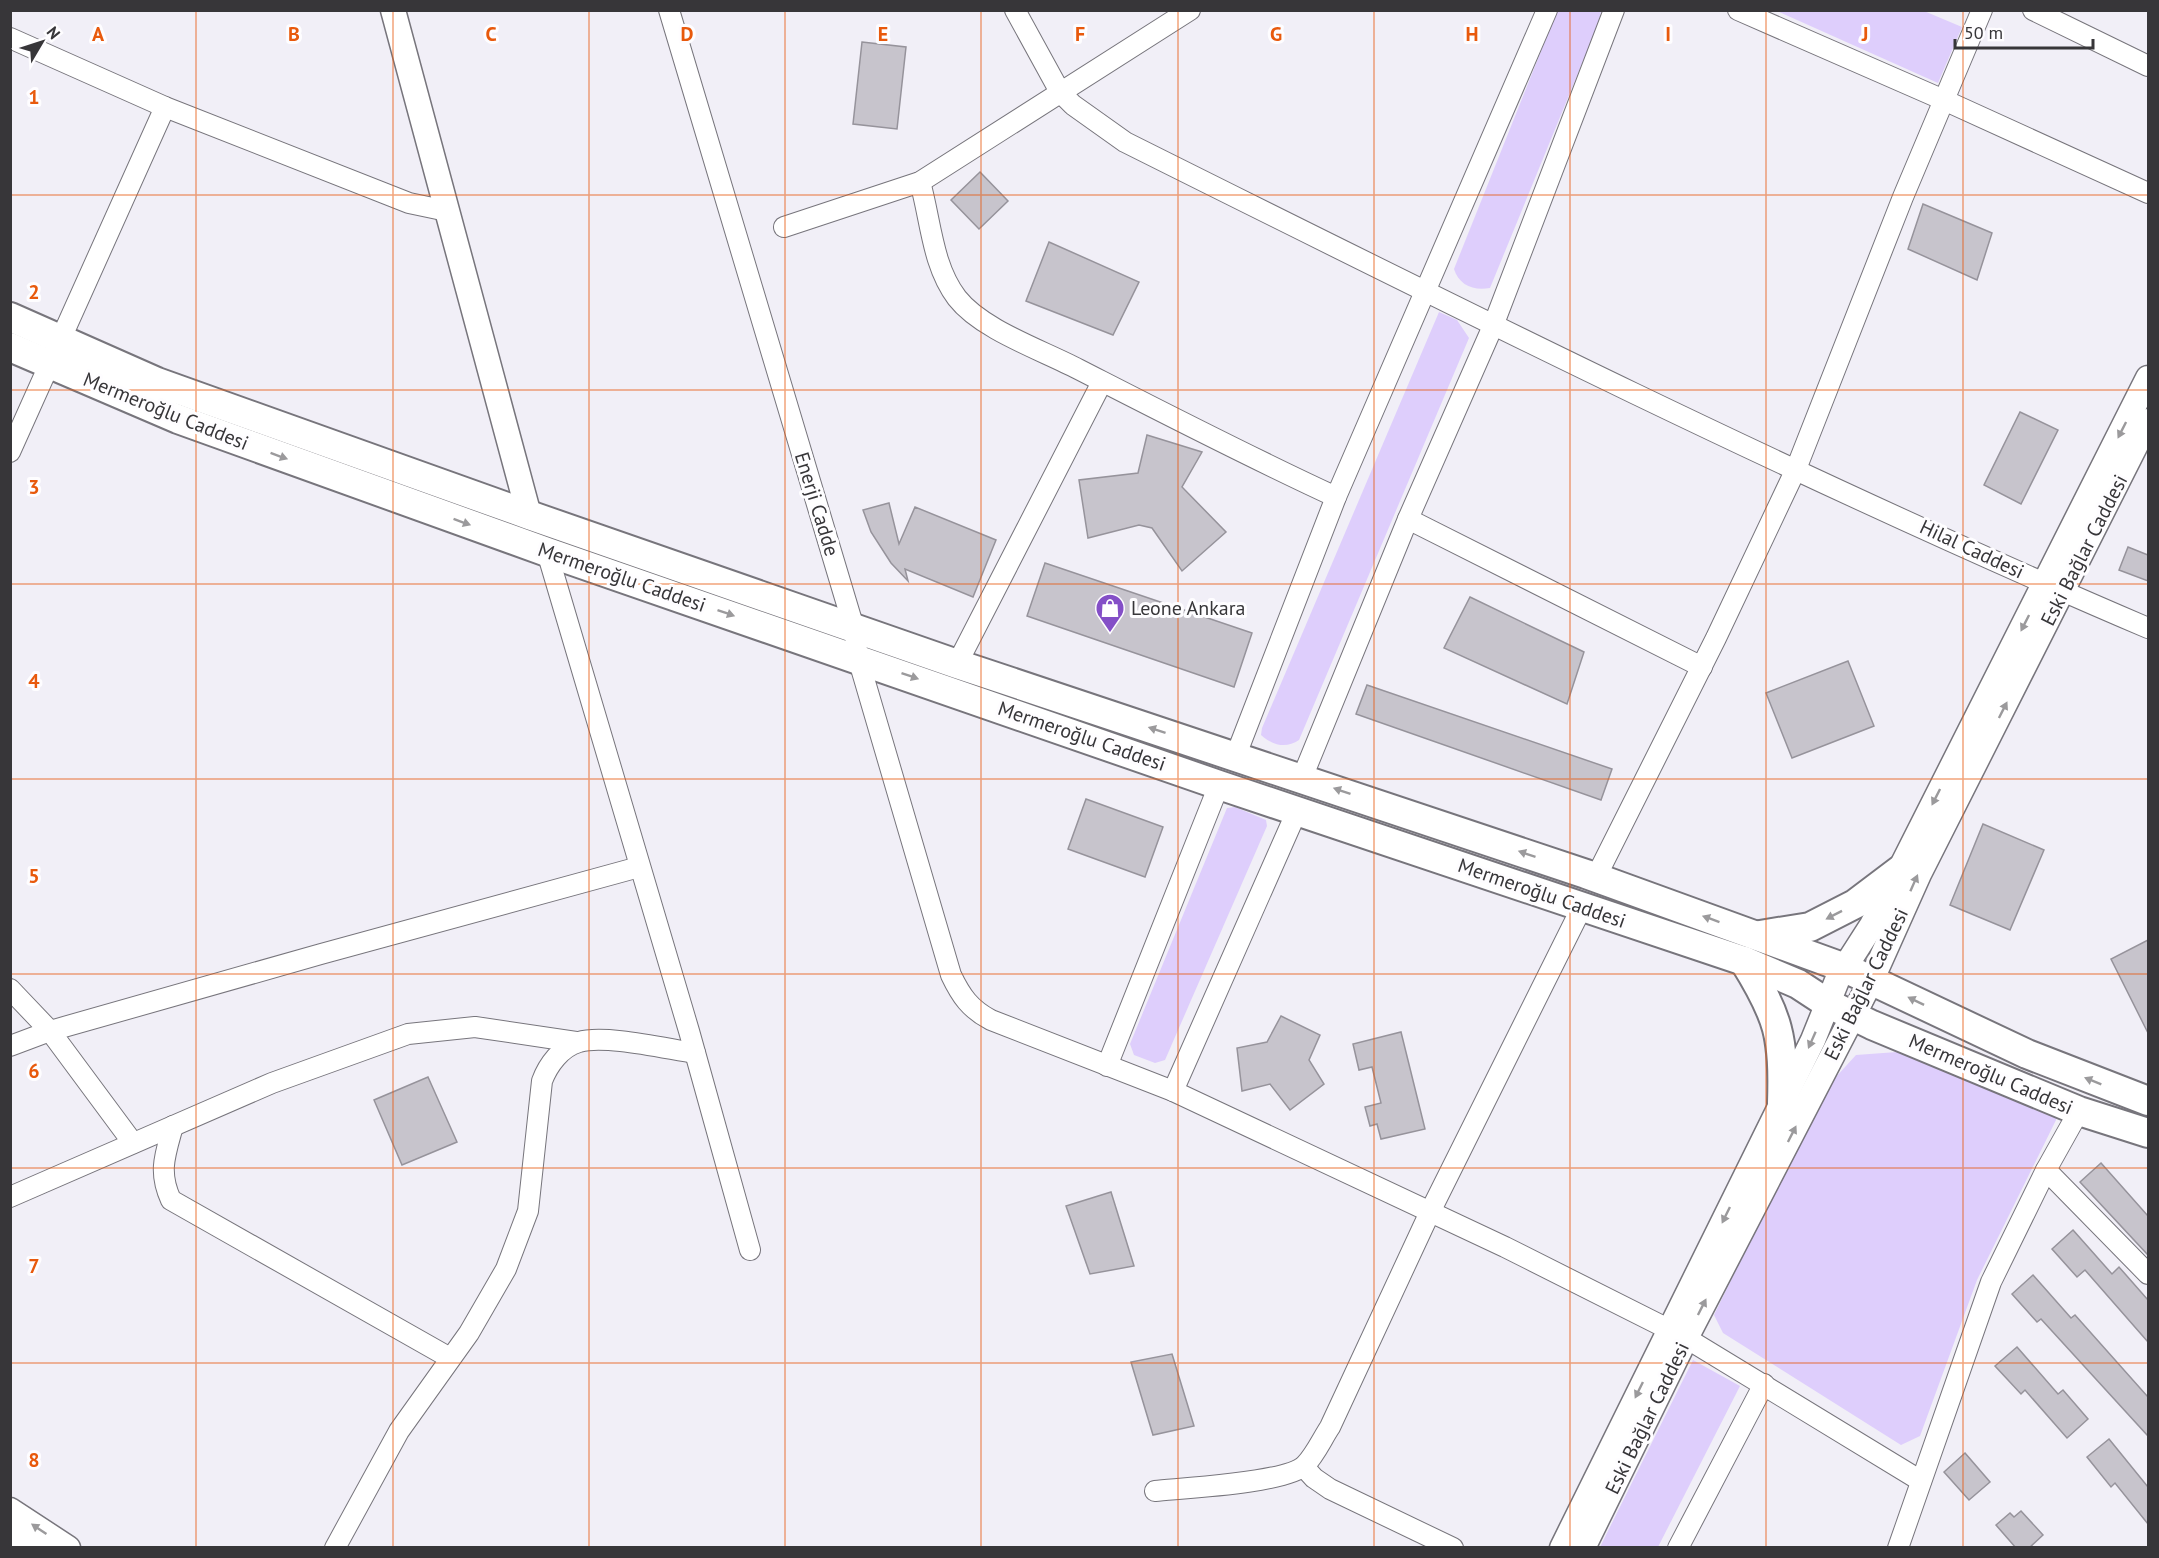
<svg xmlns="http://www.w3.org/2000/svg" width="2159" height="1558" font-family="'PT Sans',sans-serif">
  <rect width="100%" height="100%" fill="#f1eff7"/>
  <g fill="#decefc">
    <path d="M1557,11h44l-2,11 -109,266c-17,3 -31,-3 -36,-19z"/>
    <polygon points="1777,11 1924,11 1962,27 1938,83"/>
    <path d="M1439,312l18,8 12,18 -170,402c-13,9 -27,5 -38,-5l1,-7z"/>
    <polygon points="1235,807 1266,820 1267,826 1165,1060 1155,1063 1134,1055 1130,1044 1227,808"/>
    <polygon points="1897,1052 2057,1118 1977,1280 1920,1436 1901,1445 1723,1333 1714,1315 1824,1090 1856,1055"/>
    <polygon points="1693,1360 1740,1386 1658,1547 1600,1547"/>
  </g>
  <g fill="#c7c4cc" stroke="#96939b" stroke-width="1.5">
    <polygon points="862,42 906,47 897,129 853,124"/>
    <polygon points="980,172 1008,201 979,229 951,200"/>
    <polygon points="1923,204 1992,233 1977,280 1908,249"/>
    <polygon points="1049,242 1139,282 1113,335 1026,301"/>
    <polygon points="2020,412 2058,430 2021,504 1984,485"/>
    <polygon points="1147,435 1202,452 1182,487 1226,532 1182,571 1152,528 1139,525 1088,538 1079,480 1138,473"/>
    <polygon points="889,503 899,544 915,507 996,540 973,597 905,569 908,581 891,563 871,532 863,510"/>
    <polygon points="2128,547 2148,555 2148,581 2119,570"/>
    <polygon points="1045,563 1252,633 1234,687 1027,616"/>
    <polygon points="1470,597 1584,652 1567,704 1444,648"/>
    <polygon points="1848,661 1874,726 1792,758 1766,693"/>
    <polygon points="1367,685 1612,769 1601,800 1356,714"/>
    <polygon points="1086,799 1163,827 1145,877 1068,849"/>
    <polygon points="1983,824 2044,850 2010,930 1950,905"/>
    <polygon points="2148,940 2148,1033 2111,959"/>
    <polygon points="1281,1016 1320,1035 1309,1060 1324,1084 1290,1110 1270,1084 1242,1091 1237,1048 1267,1042"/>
    <polygon points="1401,1032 1425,1129 1381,1139 1377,1124 1370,1126 1365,1107 1381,1103 1372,1067 1359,1070 1353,1044"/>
    <polygon points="428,1077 457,1142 402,1165 374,1100"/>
    <polygon points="2101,1163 2148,1216 2148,1255 2080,1182"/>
    <polygon points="1111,1192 1134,1266 1090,1274 1066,1206"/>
    <polygon points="2073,1230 2112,1274 2119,1267 2148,1300 2148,1342 2085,1270 2077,1277 2052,1249"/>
    <polygon points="2033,1275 2071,1318 2075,1315 2148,1397 2148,1436 2041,1319 2037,1322 2012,1294"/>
    <polygon points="2017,1347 2058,1394 2063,1390 2088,1419 2067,1438 2025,1390 2021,1394 1995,1366"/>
    <polygon points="1172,1354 1194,1426 1153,1435 1131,1362"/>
    <polygon points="2109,1439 2148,1487 2148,1524 2115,1483 2111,1487 2087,1457"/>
    <polygon points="1965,1453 1990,1482 1969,1500 1944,1472"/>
    <polygon points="2021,1511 2043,1535 2029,1548 2016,1548 1996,1525 2010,1513 2014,1517"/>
  </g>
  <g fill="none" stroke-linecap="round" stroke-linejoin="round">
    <g stroke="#77757c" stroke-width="22">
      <g id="minor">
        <path d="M669,10l185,618 4,30 93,317c10,21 19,34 40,45l182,71 332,156 181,91 235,143"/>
        <path d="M1015,10l45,82 13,13 52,37c338,169 676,338 1023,486"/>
        <polyline points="1738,10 1946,101 2148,193"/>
        <polyline points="2033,10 2148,66"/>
        <polyline points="10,38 165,107 409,203 447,211"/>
        <path d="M920,182c11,39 12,83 37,116 25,32 85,52 121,71 86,44 171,88 258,128"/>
        <polyline points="784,227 920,182 1190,10"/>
        <polyline points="10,452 165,107"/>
        <polyline points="1408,519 1702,667"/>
        <polyline points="547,552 689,1031 750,1250"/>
        <polyline points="957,664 1102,382"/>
        <polyline points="1236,755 1336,497 1547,10"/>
        <polyline points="1302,778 1408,519 1493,326 1614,10"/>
        <polyline points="1596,877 1716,638 1796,469 1903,197 1982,10"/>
        <polyline points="10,989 50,1031 133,1143"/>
        <polyline points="10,1046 50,1031 321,954 639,867"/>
        <polyline points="1107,1066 1219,785"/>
        <polyline points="1173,1091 1297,811"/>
        <path d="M173,1126c-8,29 -15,46 -2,74l279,158"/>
        <polyline points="2046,1170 2148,1274"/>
        <polyline points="10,1197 272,1083 408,1034 475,1027 576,1042"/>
        <polyline points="1304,1467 1314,1478 1330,1489 1453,1548"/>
        <path d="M1155,1491c29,-3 132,-8 150,-26 10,-10 17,-26 25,-38l100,-215 152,-305"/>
        <path d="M335,1548l64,-117 70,-98 37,-64 22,-58 14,-130c6,-16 19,-34 37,-39 25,-8 88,7 116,11"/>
        <polyline points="1678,1548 1764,1384"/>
        <polyline points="1898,1548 1991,1282 2046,1170 2079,1111"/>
      </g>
    </g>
    <g stroke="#77757c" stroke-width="27">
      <g id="tertiary">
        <polyline points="393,10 529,515"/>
        <polyline points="10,1510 68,1548"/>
        <polyline points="10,1533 33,1548"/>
        <polyline points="1562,1548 1813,1040 1838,978 1872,925 2148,378"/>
        <polyline points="1583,1548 1686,1338 1872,979 1919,874 2148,421"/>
      </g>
    </g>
    <g stroke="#77757c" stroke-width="32">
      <g id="secondary">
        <polyline points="10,317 157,382 529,515 957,664 1586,874 1845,968 2027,1054 2148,1101"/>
        <polyline points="10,347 178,419 547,552 1219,785 1744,961 1798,984 1827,1003 1872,1025 2079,1111 2148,1133"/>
        <polyline points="1760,935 1810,927 1855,904 1900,870"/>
        <path d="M1744,961c35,56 40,76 38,142"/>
      </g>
    </g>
    <use href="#minor" stroke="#fff" stroke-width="20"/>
    <use href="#tertiary" stroke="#fff" stroke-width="24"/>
    <use href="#secondary" stroke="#fff" stroke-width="28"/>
  </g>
  <defs><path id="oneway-solid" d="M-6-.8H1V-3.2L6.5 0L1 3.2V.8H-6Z" transform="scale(1.5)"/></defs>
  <g fill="#9b9a9c">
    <use href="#oneway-solid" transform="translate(2122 430) rotate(117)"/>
    <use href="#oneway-solid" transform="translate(279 456) rotate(20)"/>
    <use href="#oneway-solid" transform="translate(462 522) rotate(20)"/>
    <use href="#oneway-solid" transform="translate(726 613) rotate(19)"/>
    <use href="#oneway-solid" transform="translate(2025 623) rotate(117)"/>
    <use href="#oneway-solid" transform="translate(910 676) rotate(19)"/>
    <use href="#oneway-solid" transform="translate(2003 710) rotate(-63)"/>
    <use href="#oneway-solid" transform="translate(1157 730) rotate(-162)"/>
    <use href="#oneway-solid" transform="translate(1342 791) rotate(-161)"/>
    <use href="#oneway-solid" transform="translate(1936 797) rotate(117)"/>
    <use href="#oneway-solid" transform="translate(1527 854) rotate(-161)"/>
    <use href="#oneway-solid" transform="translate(1914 883) rotate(-66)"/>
    <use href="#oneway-solid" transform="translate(1834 915) rotate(153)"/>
    <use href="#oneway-solid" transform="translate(1711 919) rotate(-160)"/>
    <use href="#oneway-solid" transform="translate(1916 1001) rotate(-154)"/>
    <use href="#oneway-solid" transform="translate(1812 1040) rotate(114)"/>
    <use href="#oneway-solid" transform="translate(2093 1081) rotate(-158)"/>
    <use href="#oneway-solid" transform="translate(1792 1134) rotate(-63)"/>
    <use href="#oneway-solid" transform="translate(1726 1215) rotate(116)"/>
    <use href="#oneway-solid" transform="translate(1702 1307) rotate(-63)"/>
    <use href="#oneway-solid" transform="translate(1639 1390) rotate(116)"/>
    <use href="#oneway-solid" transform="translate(39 1529) rotate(-146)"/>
  </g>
  <path fill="none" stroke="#e8590c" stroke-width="1.5" stroke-opacity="0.55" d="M196,10v1538M393,10v1538M589,10v1538M785,10v1538M981,10v1538M1178,10v1538M1374,10v1538M1570,10v1538M1766,10v1538M1963,10v1538M10,195h2138M10,390h2138M10,584h2138M10,779h2138M10,974h2138M10,1168h2138M10,1363h2138"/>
  <defs>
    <g id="shop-pin" transform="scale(1.5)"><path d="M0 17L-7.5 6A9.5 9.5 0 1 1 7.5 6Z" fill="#844fc7" stroke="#fefdff"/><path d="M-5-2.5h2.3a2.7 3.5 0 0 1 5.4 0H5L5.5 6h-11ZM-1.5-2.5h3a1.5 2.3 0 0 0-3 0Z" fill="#fff"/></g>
  </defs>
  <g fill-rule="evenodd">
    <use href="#shop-pin" x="1110" y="608"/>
  </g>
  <g text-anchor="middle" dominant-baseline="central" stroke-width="6" stroke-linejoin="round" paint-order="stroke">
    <g font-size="20" fill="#373639" stroke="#fefdff">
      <text transform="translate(166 411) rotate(22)">Mermeroğlu Caddesi</text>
      <text transform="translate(817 504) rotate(73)">Enerji Cadde</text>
      <text transform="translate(1972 549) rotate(25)">Hilal Caddesi</text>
      <text transform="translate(2084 550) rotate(-63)">Eski Bağlar Caddesi</text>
      <text transform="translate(622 577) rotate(19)">Mermeroğlu Caddesi</text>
      <text transform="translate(1082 736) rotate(19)">Mermeroğlu Caddesi</text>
      <text transform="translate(1542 893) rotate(19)">Mermeroğlu Caddesi</text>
      <text transform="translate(1866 984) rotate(-64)">Eski Bağlar Caddesi</text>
      <text transform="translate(1991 1074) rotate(23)">Mermeroğlu Caddesi</text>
      <text transform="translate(1647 1418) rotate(-64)">Eski Bağlar Caddesi</text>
    </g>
    <g font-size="20" fill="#373639" stroke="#fefdff" text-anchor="start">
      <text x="1131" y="608">Leone Ankara</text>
    </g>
  </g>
  <g font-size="20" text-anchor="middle" font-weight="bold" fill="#e8590c" stroke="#fefdff" stroke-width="6" stroke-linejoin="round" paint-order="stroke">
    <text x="98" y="41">A</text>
    <text x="294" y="41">B</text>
    <text x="491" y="41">C</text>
    <text x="687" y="41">D</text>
    <text x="883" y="41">E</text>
    <text x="1080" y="41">F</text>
    <text x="1276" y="41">G</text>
    <text x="1472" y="41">H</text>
    <text x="1668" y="41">I</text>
    <text x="1865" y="41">J</text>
    <text x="34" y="104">1</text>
    <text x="34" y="299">2</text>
    <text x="34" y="494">3</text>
    <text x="34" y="688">4</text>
    <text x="34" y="883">5</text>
    <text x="34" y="1078">6</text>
    <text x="34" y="1273">7</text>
    <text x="34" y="1467">8</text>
  </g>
  <rect width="2159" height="1558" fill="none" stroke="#373639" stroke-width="24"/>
  <g transform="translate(42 42) rotate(51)" stroke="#fefdff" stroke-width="4.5" paint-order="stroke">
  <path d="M0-4.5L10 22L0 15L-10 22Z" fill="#373639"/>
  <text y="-9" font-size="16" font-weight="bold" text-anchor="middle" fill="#373639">N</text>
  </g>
  <path d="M1955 39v9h138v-9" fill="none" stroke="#373639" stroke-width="3"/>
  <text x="1964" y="39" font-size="18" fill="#373639" stroke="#fefdff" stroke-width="4.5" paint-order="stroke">50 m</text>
</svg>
